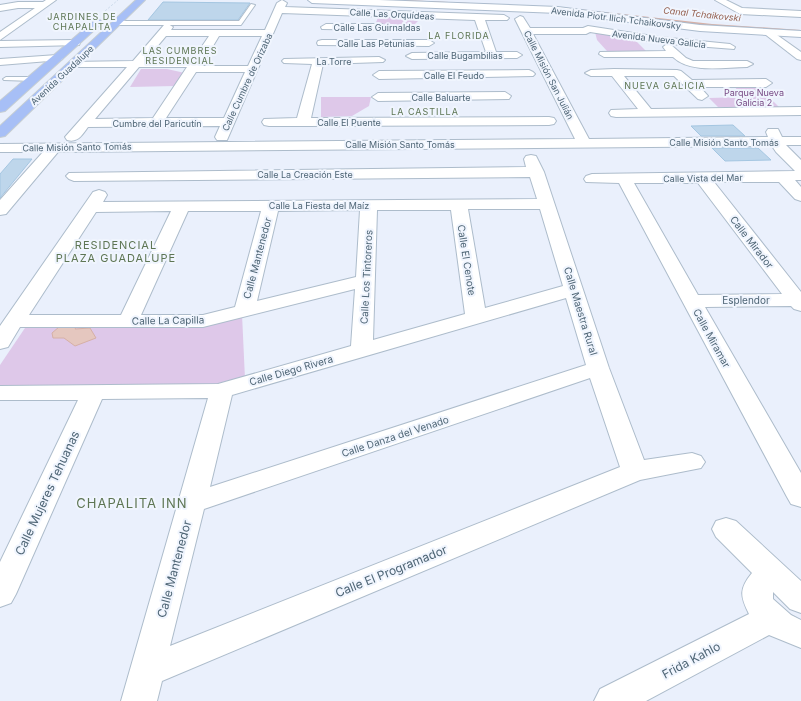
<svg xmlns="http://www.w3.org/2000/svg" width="801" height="701" font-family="Inter,sans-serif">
  <rect width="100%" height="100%" fill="#eaf0fc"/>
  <g fill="#dec8e9">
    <polygon points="379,15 410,18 418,21 414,25 375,25"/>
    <polygon points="595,32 632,37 646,51 607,51 597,40"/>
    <polygon points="141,69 167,69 185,73 175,86 130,87"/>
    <polygon points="734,86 758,86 779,107 718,107 709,98 743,97"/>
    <polygon points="321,97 371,97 369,106 352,116 321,117"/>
    <polygon points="242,314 245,379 222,386 0,390 0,365 27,325"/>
  </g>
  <polygon fill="#e5c7bf" stroke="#d6b0a6" points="78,324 75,329 90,328 96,338 75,346 64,338 53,338 52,333 59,327"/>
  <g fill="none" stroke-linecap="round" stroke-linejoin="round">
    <g fill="#d6b0a6" fill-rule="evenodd">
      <polygon points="385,0 404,0 538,6 537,7"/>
      <polygon points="560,7 712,24 801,30 801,32 712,26 559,9"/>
    </g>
  </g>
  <g fill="#bed6eb" stroke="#a4c6e1">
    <polygon points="163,2 250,3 238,20 148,20"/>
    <polygon points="733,125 745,136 701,136 691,126"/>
    <polygon points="712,148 758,148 771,160 725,161"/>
    <polygon points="13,159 32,159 0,198 0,174"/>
  </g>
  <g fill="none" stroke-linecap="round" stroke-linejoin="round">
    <g stroke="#adbccb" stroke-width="2">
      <g id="lane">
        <polygon points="251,4 255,5 241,25 117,25 114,23 117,21 239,21"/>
        <polygon points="6,77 33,77 36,79 33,81 4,80 3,79"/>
      </g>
    </g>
    <g stroke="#adbccb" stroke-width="2">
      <g id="street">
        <polygon points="46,0 56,0 0,40 0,32 35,8 18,8 0,11 0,5 18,2 43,2"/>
        <path d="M282,0l5,3 -2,4 219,8 5,3 -2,2h-22l11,32h21l5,3 -5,3 -105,1 -6,-3 6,-3 74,-1 -11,-32 -193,-7 -55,127h-10l-2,-3 5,-11 -132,1c-6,8 -10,16 -21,13l-2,-3 62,-70h-52l-4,-1 -2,-2 2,-2 62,-1 31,-36 4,-1 5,3 -2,3h94l12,-27zM166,36h43l-17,25h-47zM219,36h43l-14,30h-47zM139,67h48l-34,51 -58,1zM196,72h49l-21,46h-58z"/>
        <polygon points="715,0 726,0 742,8 801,11 801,17 740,14"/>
        <path d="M520,16l3,1 7,11h53l5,-2 71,11 71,7 5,3 -1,2 -64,-5 16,14 7,3h54l6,3 -6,3c-23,0 -56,7 -74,-10h-69l-5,-3 1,-2 66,-1 -3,-4 4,-3 -77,-12 -4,2h-53l56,105 179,-2 -2,-5 2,-3h10l4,8h19v8h-15l15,15v20h-6l6,7v14l-6,-2 -16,-17h-65l87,110v19l-7,-2 -3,-3 -86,1 96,166v34l-10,-3 -4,-7 -168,-314 -33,-1 -2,-3 2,-3 6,-2 203,-3 -19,-19 -4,-6 -714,6 -52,62 -6,1v-15l43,-48h-43v-8l575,-5 -60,-120zM634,183h64l84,111 -84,1z"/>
        <polygon points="326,24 382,24 387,27 382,30 322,29 321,27"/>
        <polygon points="770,30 801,52 801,60 797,59 766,35 765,33"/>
        <polygon points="75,40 80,43 79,45 0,47 0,41"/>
        <polygon points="322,40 429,40 434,43 429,46 318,45 317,43 318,41"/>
        <polygon points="57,55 63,58 61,60 0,65 0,59"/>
        <polygon points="379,57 385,60 383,62 323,64 311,118 549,117 554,118 556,121 554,124 549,125 303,126 269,126 264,125 262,122 264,119 297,118 312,64 284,63 282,61 284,59"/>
        <polygon points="614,69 677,70 681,71 692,80 766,79 772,83 766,87 700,87 708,96 702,100 698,99 674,76 624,76 651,109 801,107 801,115 616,117 611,116 609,113 611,110 638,109 612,76 591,76 585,73 591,70"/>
        <polygon points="529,70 533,72 535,74 533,76 379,79 373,75 379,71"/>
        <polygon points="505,92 511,96 509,99 378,101 372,97 378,93"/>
        <path d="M531,155l5,1 8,16 65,196 35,92 48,-7 9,3 4,6 -4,6 -61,12 -478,201 -5,20h-36l87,-303 -106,1 -86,195 -5,9 -11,4v-45l78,-162h-78v-14l218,-2 133,-38 4,-57 -152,38h-183l-12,20 -8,2v-23l93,-134 6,-2 6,2 2,3 -4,7 434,-3 -7,-22 -456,4 -5,-2 -3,-3 3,-3 457,-6 -2,-8 2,-3zM468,209h72l23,77 -78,22zM360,210l-4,67 -99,24 21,-90zM377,210h74l14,104 -92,26zM171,211l-50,104h-92l67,-103zM188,211h73l-26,96 -32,8h-62zM566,298l20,67 -376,122 22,-92zM590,378l30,89 -450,179 34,-137z"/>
        <path d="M726,518l10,3 65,60v32l-11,-4 -17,-17v7l18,16 10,5v28l-32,-13 -123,66h-52l6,-12 149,-75c-9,-18 -10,-25 3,-41l-36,-36 -4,-8 4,-8z"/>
      </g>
    </g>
    <g stroke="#acbcce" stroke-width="2">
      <polygon id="secondary" points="308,0 379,0 558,7 700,25 801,31 801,37 700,31 558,13 312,3"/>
    </g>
    <g stroke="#c6ced3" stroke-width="2">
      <g id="primary">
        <polygon points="136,0 145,0 5,136 0,137 0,126"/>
        <polygon points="98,19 103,22 101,24 5,111 0,112 0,101 95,20"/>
      </g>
    </g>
    <polyline stroke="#a6bfd5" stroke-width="1" stroke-dasharray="0.5 1.5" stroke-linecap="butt" points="105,11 118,0"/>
    <use href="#lane" fill="#fff" fill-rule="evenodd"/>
    <use href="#street" fill="#fff" fill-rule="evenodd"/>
    <use href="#secondary" fill="#fff" fill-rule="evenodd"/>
    <use href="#primary" fill="#a7bff6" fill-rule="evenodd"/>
  </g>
  <g text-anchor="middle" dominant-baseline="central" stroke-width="4" stroke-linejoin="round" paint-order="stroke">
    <g font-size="9" fill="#4e6575" stroke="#f0f5fe">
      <text transform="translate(392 14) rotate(3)">Calle Las Orquídeas</text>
      <text transform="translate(616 18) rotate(7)">Avenida Piotr Ilich Tchaikovsky</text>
      <text x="377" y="27">Calle Las Guirnaldas</text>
      <text transform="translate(659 39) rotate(7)">Avenida Nueva Galicia</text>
      <text x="376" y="43">Calle Las Petunias</text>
      <text x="465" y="55">Calle Bugambilias</text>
      <text x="334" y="61">La Torre</text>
      <text transform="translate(62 75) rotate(-43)">Avenida Guadalupe</text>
      <text x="454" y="75">Calle El Feudo</text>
      <text transform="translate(549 75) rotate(63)">Calle Misión San Julián</text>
      <text transform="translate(247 82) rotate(-65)">Calle Cumbre de Orizaba</text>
      <text x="441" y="97">Calle Baluarte</text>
      <text x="349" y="122">Calle El Puente</text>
      <text x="157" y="123">Cumbre del Paricutín</text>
      <text x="724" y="142">Calle Misión Santo Tomás</text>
      <text x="400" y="144">Calle Misión Santo Tomás</text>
      <text transform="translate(77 147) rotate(-1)">Calle Misión Santo Tomás</text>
      <text x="305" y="174">Calle La Creación Este</text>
      <text transform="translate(703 178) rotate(-1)">Calle Vista del Mar</text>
      <text x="319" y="205">Calle La Fiesta del Maíz</text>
    </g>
    <g font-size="9" font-style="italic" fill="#95604f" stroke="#f0f5fe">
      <text transform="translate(702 14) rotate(6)">Canal Tchaikovski</text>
    </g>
    <g font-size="9" letter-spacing="1" fill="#5e7654" stroke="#f0f5fe">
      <text x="82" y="16">JARDINES DE<tspan x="82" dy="10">CHAPALITA</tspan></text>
      <text x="459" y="35">LA FLORIDA</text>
      <text x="180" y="50">LAS CUMBRES<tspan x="180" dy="10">RESIDENCIAL</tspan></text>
      <text x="665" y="85">NUEVA GALICIA</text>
      <text x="425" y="111">LA CASTILLA</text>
    </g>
    <g font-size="9" fill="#794c86" stroke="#f0f5fe">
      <text x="754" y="92">Parque Nueva<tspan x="754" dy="10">Galicia 2</tspan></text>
    </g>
    <g font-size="10" fill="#4e6575" stroke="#f0f5fe">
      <text transform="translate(752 242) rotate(52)">Calle Mirador</text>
      <text transform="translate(257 258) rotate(-75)">Calle Mantenedor</text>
      <text transform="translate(467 260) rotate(81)">Calle El Cenote</text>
      <text transform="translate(366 277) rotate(-87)">Calle Los Tintoreros</text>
      <text x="746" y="300">Esplendor</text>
      <text transform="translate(581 311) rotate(73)">Calle Maestra Rural</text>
      <text transform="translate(168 320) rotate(-1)">Calle La Capilla</text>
      <text transform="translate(712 338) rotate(61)">Calle Miramar</text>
      <text transform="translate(291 370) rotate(-16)">Calle Diego Rivera</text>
      <text transform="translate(395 436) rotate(-18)">Calle Danza del Venado</text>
    </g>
    <g font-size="11" letter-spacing="1" fill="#5e7654" stroke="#f0f5fe">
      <text x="116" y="245">RESIDENCIAL<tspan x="116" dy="13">PLAZA GUADALUPE</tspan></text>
    </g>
    <g font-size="12" fill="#4e6575" stroke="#f0f5fe">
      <text transform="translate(47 493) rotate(-65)">Calle Mujeres Tehuanas</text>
      <text transform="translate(174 569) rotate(-75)">Calle Mantenedor</text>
      <text transform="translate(391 571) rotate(-22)">Calle El Programador</text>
      <text transform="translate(691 660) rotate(-28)">Frida Kahlo</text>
    </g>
    <g font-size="13" letter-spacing="1" fill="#5e7654" stroke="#f0f5fe">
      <text x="132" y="503">CHAPALITA INN</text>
    </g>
  </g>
</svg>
